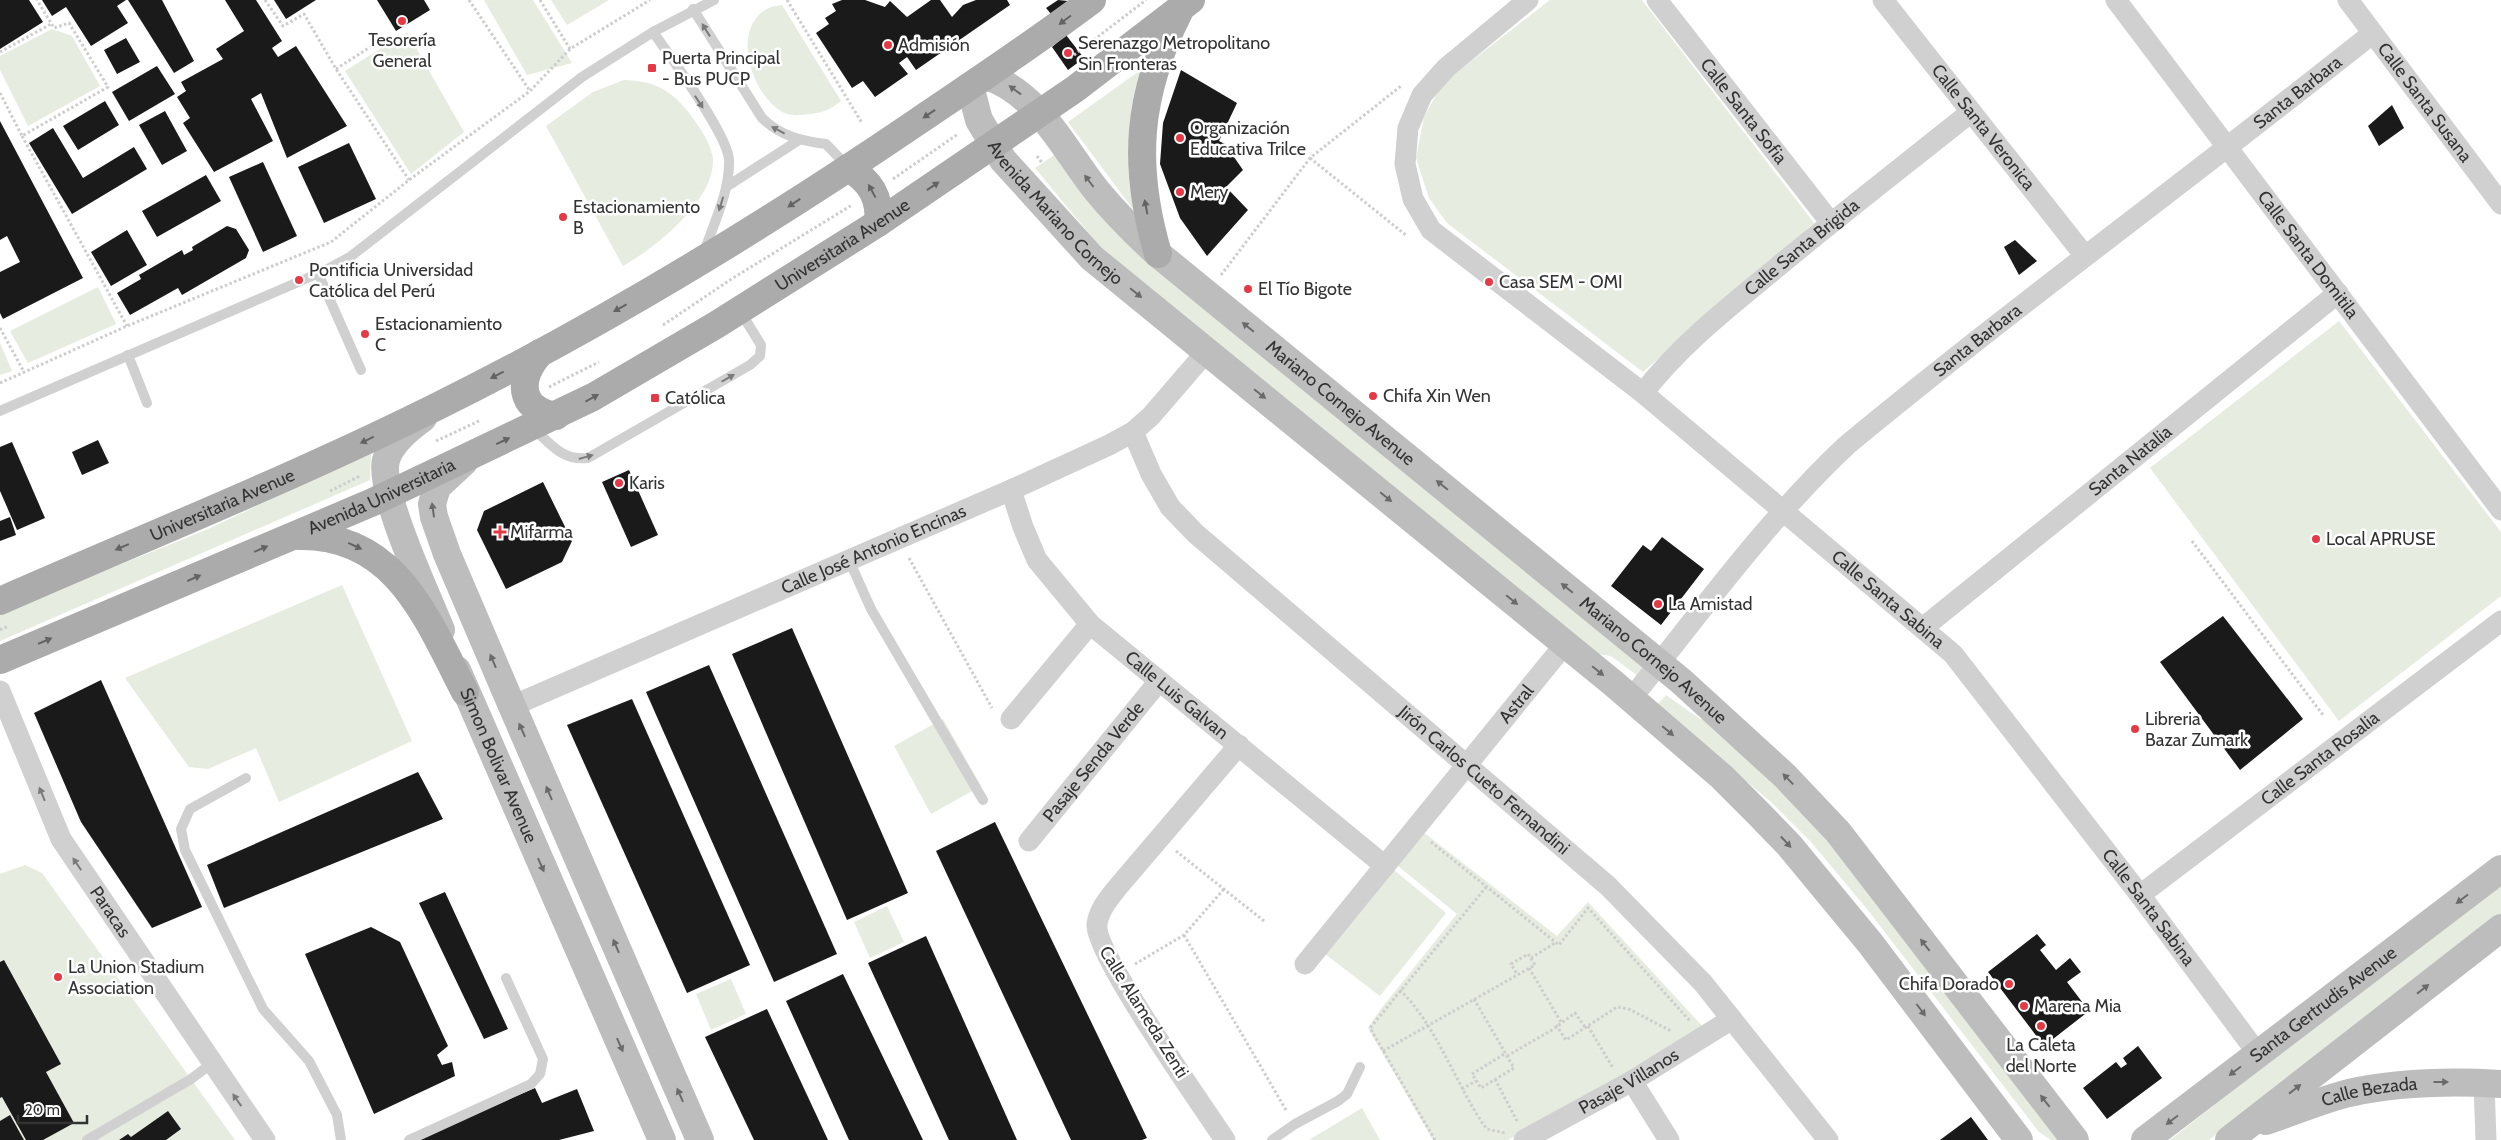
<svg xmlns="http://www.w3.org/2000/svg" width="2501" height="1140" font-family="Cabin,sans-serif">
  <rect width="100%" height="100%" fill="#fff"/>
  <g fill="#e6ecdf">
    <polygon points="484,0 533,0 572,63 527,75"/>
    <polygon points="551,0 609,0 567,25"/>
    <polygon points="1550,0 1642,0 1814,223 1643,372 1447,223 1429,198 1416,158 1424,117 1443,83"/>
    <path d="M782,5l59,96c-11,9 -17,11 -31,13 -7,1 -17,2 -23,0 -34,-13 -58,-85 -20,-105 4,-3 10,-3 15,-4z"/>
    <polygon points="52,29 72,36 100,86 28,126 0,70 0,56"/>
    <polygon points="407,32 464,132 411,174 345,71"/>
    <polygon points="1145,67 1141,220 1068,122"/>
    <path d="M624,80c30,1 46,9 65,33 9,12 23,31 24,47 1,41 -58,88 -90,106l-77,-140 47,-34z"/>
    <polygon points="1056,154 1644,667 1638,676 1611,656 1593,653 1105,253 1035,168"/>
    <polygon points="98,287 116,324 28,363 10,331"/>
    <polygon points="2339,321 2501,532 2501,596 2339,721 2150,468"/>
    <polygon points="0,343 12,371 0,375"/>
    <polygon points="371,452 370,480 0,641 0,613 206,530"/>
    <polygon points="342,585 412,741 279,802 256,748 208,769 189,767 125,678"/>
    <polygon points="1666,695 1700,719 1711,720 1781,780 2070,1140 2051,1140 2039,1132 1867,909 1811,842 1770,801 1658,708 1657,705"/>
    <polygon points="943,719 981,786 931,814 894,746"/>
    <polygon points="1423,832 1557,936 1588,902 1705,1029 1508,1140 1433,1140 1368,1028 1380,1010 1457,914 1398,866"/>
    <polygon points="25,865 42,873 235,1140 0,1140 0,874"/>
    <polygon points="1394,870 1446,913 1380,996 1325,954"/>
    <polygon points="2501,879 2501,915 2209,1140 2170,1140"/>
    <polygon points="887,906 904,942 870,958 854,922"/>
    <polygon points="731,979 746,1014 711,1030 696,994"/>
    <polygon points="1362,1108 1380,1140 1309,1140"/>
  </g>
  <g fill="#1a1a1a">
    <polygon points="0,0 29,0 43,22 0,49"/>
    <polygon points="42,0 126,0 117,6 128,23 91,46 66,7 52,16"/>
    <polygon points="128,0 162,0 194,61 174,73"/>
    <polygon points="225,0 256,0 282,41 272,48 278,57 296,46 347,126 287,158 261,93 251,99 273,141 214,172 183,123 190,118 177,97 186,91 181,82 223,59 216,49 244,31"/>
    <polygon points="274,0 316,0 286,19"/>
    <polygon points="377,0 424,0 430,10 396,31"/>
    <polygon points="842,0 865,0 885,7 890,1 907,17 931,0 940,0 952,17 963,5 976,0 1007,0 1010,5 916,70 907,57 899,63 908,74 875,97 863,81 852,88 816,33 829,24 825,18 836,11 832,4"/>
    <polygon points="1058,0 1068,1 1051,14 1046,8"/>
    <polygon points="1066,35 1084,58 1068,70 1052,47"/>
    <polygon points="126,38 140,62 117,74 104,50"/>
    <polygon points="157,66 175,94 129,121 112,92"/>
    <polygon points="1181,70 1237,103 1219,141 1225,144 1243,170 1226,187 1248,210 1207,256 1180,218 1160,164 1163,123"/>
    <polygon points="105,101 119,125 78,150 63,126"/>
    <polygon points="2392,105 2404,128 2379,146 2368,126"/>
    <polygon points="165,111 187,151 162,165 139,125"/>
    <polygon points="0,121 83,278 3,319 0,313 0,272 20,262 7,236 0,240"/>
    <polygon points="53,128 83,178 134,147 147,169 72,214 29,143"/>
    <polygon points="349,143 376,199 324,223 298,167"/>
    <polygon points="263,162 297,236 263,252 229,177"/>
    <polygon points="206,175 221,201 157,237 142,211"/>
    <polygon points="227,226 236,229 249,250 246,258 182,295 178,288 130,315 117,293 141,279 139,275 182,250 184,255 193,250 192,247"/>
    <polygon points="127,230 147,265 111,286 91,252"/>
    <polygon points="2015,240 2037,261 2019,275 2004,247"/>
    <polygon points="98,440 109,463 82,475 72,452"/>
    <polygon points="12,442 45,518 17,530 0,491 0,447"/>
    <polygon points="629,470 658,535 631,547 602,482"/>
    <polygon points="543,482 572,541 562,562 506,589 477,530 484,511"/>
    <polygon points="10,517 16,535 0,541 0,521"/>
    <polygon points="1662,537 1704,569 1661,625 1611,586 1643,545 1651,551"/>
    <polygon points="2223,616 2303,719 2240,770 2160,662"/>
    <polygon points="792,628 908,893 847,920 732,654"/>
    <polygon points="709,665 837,954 774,982 646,692"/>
    <polygon points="101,680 202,907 152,928 81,822 34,713"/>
    <polygon points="632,699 750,965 687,993 567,725"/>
    <polygon points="418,772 443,819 224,908 207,865"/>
    <polygon points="995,822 1147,1138 1142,1140 1071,1140 936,851"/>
    <polygon points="445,892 508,1029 484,1039 419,903"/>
    <polygon points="371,927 400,942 448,1046 437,1055 442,1065 452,1062 455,1076 374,1114 305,954"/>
    <polygon points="2037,934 2046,945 2040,950 2056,970 2070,958 2081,972 2067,982 2089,1011 2044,1046 1988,972"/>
    <polygon points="926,936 1017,1140 949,1140 868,963"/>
    <polygon points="4,960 61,1064 46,1072 74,1123 43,1140 26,1140 2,1097 0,1098 0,962"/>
    <polygon points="843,974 923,1140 849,1140 786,1001"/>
    <polygon points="767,1009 828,1140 754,1140 705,1037"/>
    <polygon points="2138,1046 2162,1078 2107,1119 2083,1088 2116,1062 2121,1068 2127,1064 2123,1058"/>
    <polygon points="535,1088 542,1103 577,1089 594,1131 559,1140 416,1140"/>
    <polygon points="168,1111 181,1129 166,1140 119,1140 128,1134 131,1137"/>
    <polygon points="10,1115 24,1140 0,1140 0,1121"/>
    <polygon points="1971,1117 1988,1140 1940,1140"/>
  </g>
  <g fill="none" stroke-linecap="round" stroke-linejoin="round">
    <g stroke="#cdcdcd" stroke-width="3" stroke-dasharray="2.5 2.5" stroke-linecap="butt">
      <polyline points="265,0 283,26 304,14 336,69 409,180"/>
      <polyline points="469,0 530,91"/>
      <polyline points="540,0 570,49 650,0"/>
      <polyline points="787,0 862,123"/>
      <polyline points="0,52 51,24"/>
      <polyline points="1070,58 1146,0"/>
      <polyline points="336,69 381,40"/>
      <polyline points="0,93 22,136 108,87 69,23 54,28 37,0"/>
      <polyline points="22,136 127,326"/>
      <polyline points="1037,156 1043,164"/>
      <polyline points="1310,158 1407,236"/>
      <polyline points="893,179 958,134"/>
      <polyline points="1221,275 1310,158 1401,86"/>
      <polyline points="663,325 733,278 852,205"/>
      <polyline points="0,328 24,372"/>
      <polyline points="0,383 127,326 331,242 409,180 530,91 570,49"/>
      <polyline points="549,387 599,362"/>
      <polyline points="436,441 481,420"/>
      <polyline points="330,491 360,476"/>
      <polyline points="2192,541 2323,715"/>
      <polyline points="909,558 992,708"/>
      <polyline points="0,630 9,626"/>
      <polyline points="1431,842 1559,945 1588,908 1690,1021"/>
      <polyline points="1176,851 1264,921"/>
      <polyline points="1184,935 1286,1110"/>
      <polyline points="1531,958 1555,943"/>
      <polyline points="1135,964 1184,935 1224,889"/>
      <polyline points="1529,968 1561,1022"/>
      <path d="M1400,990c36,35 55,92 83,134l4,5 18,4"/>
      <polyline points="1474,999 1514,1068 1481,1088 1472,1074 1506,1053"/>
      <polyline points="1556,1025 1566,1040 1617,1007 1629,1009 1671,1031"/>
      <polyline points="1588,1026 1613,1068"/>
      <polyline points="1383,1051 1535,965 1528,954 1511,964 1517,974"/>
      <polyline points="1507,1056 1552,1030 1575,1013 1585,1027"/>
      <polyline points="1495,1079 1517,1121"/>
      <polyline points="1462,1089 1476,1081"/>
      <polyline points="1435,1140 1370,1028 1487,886"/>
    </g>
    <g stroke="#d0d0d0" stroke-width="10">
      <path d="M693,9l69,109c18,18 40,23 64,26l22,23"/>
      <path d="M653,32c17,24 75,103 76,128 1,31 -15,63 -25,92"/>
      <polyline points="726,187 799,140"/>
      <polyline points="318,273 361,370"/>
      <polyline points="128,355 147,403"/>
      <polyline points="0,411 326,270 350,257 582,77 653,32 714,0"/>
      <path d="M533,428c18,16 29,33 55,30l162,-93 10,-9 1,-11 -21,-34"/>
      <polyline points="849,560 871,609 983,800"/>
      <polyline points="246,778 190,809 181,829 185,850 263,1009 309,1061 337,1115 341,1140"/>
      <polyline points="87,1140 191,1079 211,1064"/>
      <polyline points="409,1140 531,1084 540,1074 543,1059 506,978"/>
      <polyline points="1272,1140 1295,1124 1338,1101 1347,1094 1360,1067"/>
    </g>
    <g stroke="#d0d0d0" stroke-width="21">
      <path id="s1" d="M1528,0l-82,68 -24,27 -14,33 -3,36 8,35 18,31 212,163 310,261 187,241 118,159"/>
      <path id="s2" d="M1657,0l174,223"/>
      <path id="s3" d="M1883,0l202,256"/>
      <path id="s4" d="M2116,0l385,510"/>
      <path id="s5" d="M2348,0l153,204"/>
      <path id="s6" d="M1643,393c38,-49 85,-85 132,-124 65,-54 131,-105 196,-157"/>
      <path id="s7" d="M1133,432l18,42 19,33 25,26 413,353 95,97 125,157"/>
      <path id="s8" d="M1011,490l12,37 14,33 53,64 295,242"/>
      <path id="s9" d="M1924,627l414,-334"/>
      <path id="s10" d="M0,691l61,148 204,301"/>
      <path id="s11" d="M1631,699c69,-86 135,-178 216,-254 172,-142 352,-273 526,-412"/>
      <path id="s12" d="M512,706l499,-216 98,-45 24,-13 18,-16 56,-65"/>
      <polyline points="1011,719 1090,624"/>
      <path id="s13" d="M1029,841l130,-160"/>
      <path id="s14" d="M2140,895l361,-274"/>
      <path id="s15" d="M1305,964l260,-320"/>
      <polyline points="1632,1081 1669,1140"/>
      <polyline points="2484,1083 2486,1140"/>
      <path d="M1225,1140c-21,-32 -131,-188 -128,-215 1,-14 12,-27 20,-37l122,-143"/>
      <path id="s16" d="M1524,1140l108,-59 100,-62"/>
    </g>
    <g stroke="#bdbdbd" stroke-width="28">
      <path id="s17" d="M986,76c53,17 78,74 111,115 19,23 39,43 61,63l523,427 104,95 53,56 237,308"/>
      <path id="s18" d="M970,86l9,34 24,40 89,98 521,425 109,94 37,37 30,31 81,98 149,197"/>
      <path d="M423,418c-14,10 -32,24 -37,42 -8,32 41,135 55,170"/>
      <polyline points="464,462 437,487 432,504 434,517 447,554 512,706 700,1140"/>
      <path id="s19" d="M457,670l205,470"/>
      <path id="s20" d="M2266,1121c27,-9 55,-21 83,-28 50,-11 101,-12 152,-9"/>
      <path id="s21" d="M2145,1140l356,-271"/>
      <polyline points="2229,1140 2501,928"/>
    </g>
    <g stroke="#ababab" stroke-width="28">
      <path d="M848,168c22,12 33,30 30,55"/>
      <path d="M1158,254c-26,-89 -21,-159 21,-242"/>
      <path d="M540,353c-22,25 -23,56 16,63"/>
      <path d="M299,536c97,-2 128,83 166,156"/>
      <path id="s22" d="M0,601c148,-65 298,-125 442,-197 165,-82 322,-178 475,-282 59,-40 118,-79 175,-122"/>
      <path id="s23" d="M0,660l373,-158 220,-105 123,-72 162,-102 197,-134 116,-89"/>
    </g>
  </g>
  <defs><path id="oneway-solid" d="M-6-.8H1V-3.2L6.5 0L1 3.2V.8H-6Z" transform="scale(1.25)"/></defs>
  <g fill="#636363">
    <use href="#oneway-solid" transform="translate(1065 20) rotate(143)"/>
    <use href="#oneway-solid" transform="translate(929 114) rotate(146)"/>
    <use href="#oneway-solid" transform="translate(933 186) rotate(-34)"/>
    <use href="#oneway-solid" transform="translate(872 191) rotate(-118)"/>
    <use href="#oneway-solid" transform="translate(794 203) rotate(147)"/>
    <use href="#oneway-solid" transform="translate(1146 207) rotate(-101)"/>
    <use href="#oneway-solid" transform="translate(620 308) rotate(151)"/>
    <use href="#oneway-solid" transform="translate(497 375) rotate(153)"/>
    <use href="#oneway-solid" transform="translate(592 398) rotate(-29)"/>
    <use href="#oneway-solid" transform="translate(367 440) rotate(154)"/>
    <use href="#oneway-solid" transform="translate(503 441) rotate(-25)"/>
    <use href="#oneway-solid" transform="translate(355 546) rotate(25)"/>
    <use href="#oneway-solid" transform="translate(122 547) rotate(157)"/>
    <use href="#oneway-solid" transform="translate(261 549) rotate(-23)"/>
    <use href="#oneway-solid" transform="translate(194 578) rotate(-24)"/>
    <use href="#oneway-solid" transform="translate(45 641) rotate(-23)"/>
  </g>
  <g fill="#7a7a7a">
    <use href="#oneway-solid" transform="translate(706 30) rotate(-122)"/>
    <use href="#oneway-solid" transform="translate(699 102) rotate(57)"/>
    <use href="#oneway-solid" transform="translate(778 130) rotate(-152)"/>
    <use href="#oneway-solid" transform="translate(721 204) rotate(107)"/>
    <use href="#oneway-solid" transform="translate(728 378) rotate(-30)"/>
    <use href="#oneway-solid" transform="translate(586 457) rotate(-16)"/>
    <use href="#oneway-solid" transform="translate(42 794) rotate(-112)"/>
    <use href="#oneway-solid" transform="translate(77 864) rotate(-124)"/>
    <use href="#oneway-solid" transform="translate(237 1100) rotate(-125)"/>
  </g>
  <g fill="#6a6a6a">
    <use href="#oneway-solid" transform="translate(1015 90) rotate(-144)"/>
    <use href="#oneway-solid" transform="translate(1089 181) rotate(-127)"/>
    <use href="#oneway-solid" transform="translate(1136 293) rotate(39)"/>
    <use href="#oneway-solid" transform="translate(1248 327) rotate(-141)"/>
    <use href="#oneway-solid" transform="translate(1260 394) rotate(39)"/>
    <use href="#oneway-solid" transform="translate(1442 485) rotate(-141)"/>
    <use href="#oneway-solid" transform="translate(1386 497) rotate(39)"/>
    <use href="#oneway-solid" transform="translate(433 510) rotate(-98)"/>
    <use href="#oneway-solid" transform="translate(1567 588) rotate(-141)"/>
    <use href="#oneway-solid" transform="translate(1512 600) rotate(39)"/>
    <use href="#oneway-solid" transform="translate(493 661) rotate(-113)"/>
    <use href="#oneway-solid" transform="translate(1598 671) rotate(39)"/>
    <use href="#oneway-solid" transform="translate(522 730) rotate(-114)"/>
    <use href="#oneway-solid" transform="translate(1668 731) rotate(40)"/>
    <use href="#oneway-solid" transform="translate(1788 779) rotate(-134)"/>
    <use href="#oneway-solid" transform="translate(549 793) rotate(-113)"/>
    <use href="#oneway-solid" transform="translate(1786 842) rotate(47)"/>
    <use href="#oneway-solid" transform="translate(541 865) rotate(66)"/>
    <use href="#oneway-solid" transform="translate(2462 899) rotate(143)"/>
    <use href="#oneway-solid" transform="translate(1925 945) rotate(-128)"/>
    <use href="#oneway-solid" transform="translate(616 946) rotate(-113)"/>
    <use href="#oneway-solid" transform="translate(2423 989) rotate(-38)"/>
    <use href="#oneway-solid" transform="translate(1921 1010) rotate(53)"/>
    <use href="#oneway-solid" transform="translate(620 1045) rotate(66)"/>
    <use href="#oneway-solid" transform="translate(2235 1071) rotate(143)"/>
    <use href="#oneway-solid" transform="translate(2441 1082)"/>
    <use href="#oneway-solid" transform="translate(2295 1089) rotate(-38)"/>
    <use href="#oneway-solid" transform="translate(680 1095) rotate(-114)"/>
    <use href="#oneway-solid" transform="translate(2045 1101) rotate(-128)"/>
    <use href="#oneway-solid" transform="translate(2172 1120) rotate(143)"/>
  </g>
  <g fill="#e63946" stroke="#fff" stroke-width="2">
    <circle cx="402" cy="21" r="5"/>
    <circle cx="888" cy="45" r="5"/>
    <circle cx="1068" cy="53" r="5"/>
    <rect x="647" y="63" width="10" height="10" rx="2.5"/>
    <circle cx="1180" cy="138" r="5"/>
    <circle cx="1180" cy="192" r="5"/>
    <circle cx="563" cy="217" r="5"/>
    <circle cx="299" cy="280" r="5"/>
    <circle cx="1489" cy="282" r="5"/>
    <circle cx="1248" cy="289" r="5"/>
    <circle cx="365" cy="334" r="5"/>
    <circle cx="1373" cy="396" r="5"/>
    <rect x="650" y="393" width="10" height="10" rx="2.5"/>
    <circle cx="619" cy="483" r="5"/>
    <path d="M497.5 524.5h5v5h5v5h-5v5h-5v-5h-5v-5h5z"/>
    <circle cx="2316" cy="539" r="5"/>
    <circle cx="1658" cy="604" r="5"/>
    <circle cx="2135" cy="729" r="5"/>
    <circle cx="58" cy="977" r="5"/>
    <circle cx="2009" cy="984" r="5"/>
    <circle cx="2024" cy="1006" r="5"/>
    <circle cx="2041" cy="1026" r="5"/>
  </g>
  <g text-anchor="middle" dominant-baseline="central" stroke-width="5" stroke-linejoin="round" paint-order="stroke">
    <g font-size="18" fill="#333" stroke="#fff" text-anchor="start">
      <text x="402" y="40" text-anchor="middle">Tesorería<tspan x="402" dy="21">General</tspan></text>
      <text x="1078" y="43">Serenazgo Metropolitano<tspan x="1078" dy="21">Sin Fronteras</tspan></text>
      <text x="898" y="45">Admisión</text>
      <text x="662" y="58">Puerta Principal<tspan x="662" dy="21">- Bus PUCP</tspan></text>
      <text x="1190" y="128">Organización<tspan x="1190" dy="21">Educativa Trilce</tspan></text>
      <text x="1190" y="192">Mery</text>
      <text x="573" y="207">Estacionamiento<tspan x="573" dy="21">B</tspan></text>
      <text x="309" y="270">Pontificia Universidad<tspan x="309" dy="21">Católica del Perú</tspan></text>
      <text x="1499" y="282">Casa SEM - OMI</text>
      <text x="1258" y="289">El Tío Bigote</text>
      <text x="375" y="324">Estacionamiento<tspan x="375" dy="21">C</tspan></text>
      <text x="1383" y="396">Chifa Xin Wen</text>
      <text x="665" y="398">Católica</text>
      <text x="629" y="483">Karis</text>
      <text x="510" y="532">Mifarma</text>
      <text x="2326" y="539">Local APRUSE</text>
      <text x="1668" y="604">La Amistad</text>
      <text x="2145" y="719">Libreria<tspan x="2145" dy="21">Bazar Zumark</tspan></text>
      <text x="68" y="967">La Union Stadium<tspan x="68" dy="21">Association</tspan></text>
      <text x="1999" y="984" text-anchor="end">Chifa Dorado</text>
      <text x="2034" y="1006">Marena Mia</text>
      <text x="2041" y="1045" text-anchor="middle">La Caleta<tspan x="2041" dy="21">del Norte</tspan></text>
    </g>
    <g font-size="18" fill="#333" stroke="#fff">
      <text stroke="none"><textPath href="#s11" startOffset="906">Santa Barbara</textPath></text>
      <text stroke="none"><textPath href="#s5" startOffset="128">Calle Santa Susana</textPath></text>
      <text stroke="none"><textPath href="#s2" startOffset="141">Calle Santa Sofia</textPath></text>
      <text stroke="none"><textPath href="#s3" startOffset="162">Calle Santa Veronica</textPath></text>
      <text stroke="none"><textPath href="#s18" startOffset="156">Avenida Mariano Cornejo</textPath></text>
      <text stroke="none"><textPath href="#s23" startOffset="941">Universitaria Avenue</textPath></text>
      <text stroke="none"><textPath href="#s6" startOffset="216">Calle Santa Brigida</textPath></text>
      <text stroke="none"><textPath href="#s4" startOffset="319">Calle Santa Domitila</textPath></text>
      <text stroke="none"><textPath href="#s11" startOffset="501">Santa Barbara</textPath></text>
      <text stroke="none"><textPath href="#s17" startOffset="486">Mariano Cornejo Avenue</textPath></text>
      <text stroke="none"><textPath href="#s9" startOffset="265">Santa Natalia</textPath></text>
      <text stroke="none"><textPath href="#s23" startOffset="415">Avenida Universitaria</textPath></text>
      <text stroke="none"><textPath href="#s22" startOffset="242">Universitaria Avenue</textPath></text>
      <text stroke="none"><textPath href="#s12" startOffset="394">Calle José Antonio Encinas</textPath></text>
      <text stroke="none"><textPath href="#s1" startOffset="874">Calle Santa Sabina</textPath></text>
      <text stroke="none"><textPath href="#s17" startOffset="891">Mariano Cornejo Avenue</textPath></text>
      <text stroke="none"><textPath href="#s8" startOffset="270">Calle Luis Galvan</textPath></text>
      <text stroke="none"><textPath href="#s15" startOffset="335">Astral</textPath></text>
      <text stroke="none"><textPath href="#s14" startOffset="226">Calle Santa Rosalia</textPath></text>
      <text stroke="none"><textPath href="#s13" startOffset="102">Pasaje Senda Verde</textPath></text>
      <text stroke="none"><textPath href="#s19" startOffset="104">Simon Bolivar Avenue</textPath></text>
      <text stroke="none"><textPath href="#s7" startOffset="500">Jirón Carlos Cueto Fernandini</textPath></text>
      <text stroke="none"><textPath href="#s1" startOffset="1279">Calle Santa Sabina</textPath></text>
      <text stroke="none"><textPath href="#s10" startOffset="248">Paracas</textPath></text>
      <text stroke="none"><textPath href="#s21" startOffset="224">Santa Gertrudis Avenue</textPath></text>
      <text transform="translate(1144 1012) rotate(58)">Calle Alameda Zenti</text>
      <text stroke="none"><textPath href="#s16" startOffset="120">Pasaje Villanos</textPath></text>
      <text stroke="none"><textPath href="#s20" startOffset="108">Calle Bezada</textPath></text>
    </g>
  </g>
  <path d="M18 1115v8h69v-8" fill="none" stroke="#333333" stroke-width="2.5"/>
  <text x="25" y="1115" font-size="15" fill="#333333" stroke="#ffffff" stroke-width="4" paint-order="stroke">20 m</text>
</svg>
